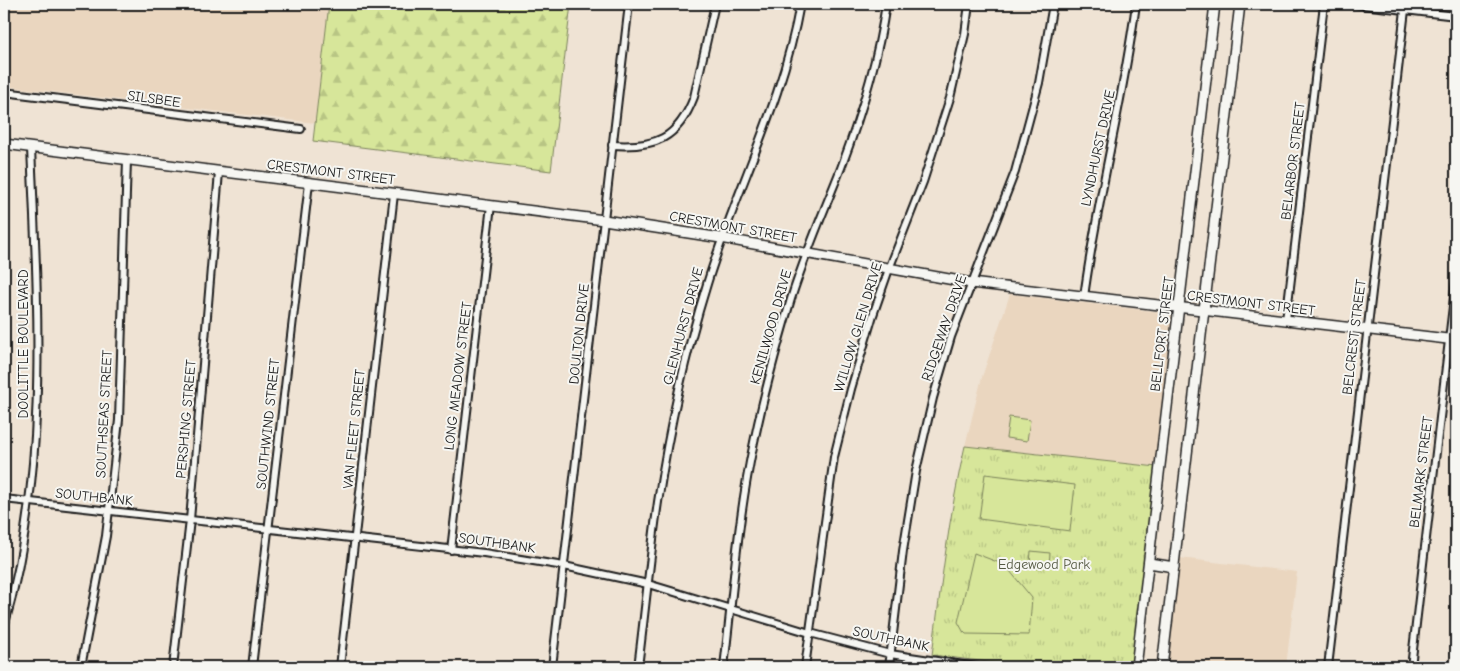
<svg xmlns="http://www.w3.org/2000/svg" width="1460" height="671" font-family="'Comic Neue',sans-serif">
  <defs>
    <pattern id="grass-tufts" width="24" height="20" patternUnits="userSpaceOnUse" patternTransform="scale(1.25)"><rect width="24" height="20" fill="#d7e69a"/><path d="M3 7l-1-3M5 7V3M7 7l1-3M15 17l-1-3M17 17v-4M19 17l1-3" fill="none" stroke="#b8c584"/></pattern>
    <pattern id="forest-firs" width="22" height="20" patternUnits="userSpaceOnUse" patternTransform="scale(1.25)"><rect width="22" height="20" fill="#d7e69a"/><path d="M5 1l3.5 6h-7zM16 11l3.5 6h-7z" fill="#b8c584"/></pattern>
  </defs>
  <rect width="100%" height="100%" fill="#efe3d4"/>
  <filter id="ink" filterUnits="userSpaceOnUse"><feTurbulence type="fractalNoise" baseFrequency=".02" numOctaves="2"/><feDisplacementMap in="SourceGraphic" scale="10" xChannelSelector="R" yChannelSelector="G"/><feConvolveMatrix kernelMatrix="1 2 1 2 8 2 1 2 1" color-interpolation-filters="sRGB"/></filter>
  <g filter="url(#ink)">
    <g fill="#ead6bf">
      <polygon points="4,4 329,4 315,123 4,86"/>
      <polygon points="1010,294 1168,313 1174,320 1157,467 965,446 982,377"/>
      <polygon points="1180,558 1297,572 1286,667 1167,667"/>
    </g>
    <path fill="url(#grass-tufts)" stroke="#7a815b" d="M965,446l192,21 -26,200h-103l-96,-12c9,-70 17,-140 33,-209z"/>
    <polygon fill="url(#forest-firs)" stroke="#7a815b" points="329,4 571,4 551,171 313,141"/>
    <g fill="#d7e69a" stroke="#7a815b">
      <polygon points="1009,417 1030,420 1027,441 1006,438"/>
      <polygon points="985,474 1075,485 1070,531 979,519"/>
      <polygon points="1031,551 1050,553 1049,565 1030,563"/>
      <polygon points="974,553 1005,565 1032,598 1029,635 966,634 963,631 958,622"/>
    </g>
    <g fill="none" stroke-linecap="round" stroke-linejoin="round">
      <g stroke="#1c1c1c" stroke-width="10">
        <g id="street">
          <polyline points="1354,4 1456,16"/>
          <polyline points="4,92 301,129"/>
          <path d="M612,145c43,3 66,-6 82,-48l21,-93"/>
          <path d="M1084,297c13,-98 39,-195 52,-293"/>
          <polyline points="1286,320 1324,4"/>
          <polyline points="4,499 484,553 564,566 648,584 810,633 890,654 977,667"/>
          <polyline points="451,550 491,205"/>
          <path d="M4,627c45,-156 34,-319 27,-479"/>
          <polyline points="81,667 106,536 119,420 127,160"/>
          <polyline points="173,667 190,520 219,172"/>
          <polyline points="252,667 309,183"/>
          <polyline points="340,667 394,194"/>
          <polyline points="552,667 629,4"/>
          <path d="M638,667c7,-55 12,-110 20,-165 11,-74 27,-147 49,-218 29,-95 76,-182 93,-280"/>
          <path d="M724,667c9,-75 14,-151 30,-225 10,-48 23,-96 37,-143 14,-45 33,-88 50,-131 20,-53 37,-108 45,-164"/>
          <polyline points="805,667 834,457 851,389 873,315 889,269 923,182 950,98 965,34 969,4"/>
          <polyline points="889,667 903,551 916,471 933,398 951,337 1015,172 1039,83 1053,4"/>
          <polyline points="1328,667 1405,10"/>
          <polyline points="1411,667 1456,280"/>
        </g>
      </g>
      <g stroke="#1c1c1c" stroke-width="12">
        <g id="secondary">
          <polyline points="4,144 604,220 721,238 971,283 1456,340"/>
          <polyline points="1149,563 1174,567"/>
          <polyline points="1136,667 1215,4"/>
          <polyline points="1162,667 1240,4"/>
        </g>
      </g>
      <use href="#street" stroke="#f6f6f2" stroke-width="6"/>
      <use href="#secondary" stroke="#f6f6f2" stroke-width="9"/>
    </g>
  </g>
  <g text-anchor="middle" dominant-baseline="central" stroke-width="4" stroke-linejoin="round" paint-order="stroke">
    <g font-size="14" fill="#1c1c1c" stroke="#f6f6f2">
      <text transform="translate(154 99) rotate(8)">SILSBEE</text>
      <text transform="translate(1098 148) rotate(-78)">LYNDHURST DRIVE</text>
      <text transform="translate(1293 161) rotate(-83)">BELARBOR STREET</text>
      <text transform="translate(331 172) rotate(7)">CRESTMONT STREET</text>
      <text transform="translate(733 227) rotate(10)">CRESTMONT STREET</text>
      <text transform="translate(1251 303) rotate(7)">CRESTMONT STREET</text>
      <text transform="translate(683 326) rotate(-75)">GLENHURST DRIVE</text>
      <text transform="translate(771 327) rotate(-74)">KENILWOOD DRIVE</text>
      <text transform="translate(858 327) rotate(-73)">WILLOW GLEN DRIVE</text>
      <text transform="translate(944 328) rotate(-71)">RIDGEWAY DRIVE</text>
      <text transform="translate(579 334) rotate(-84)">DOULTON DRIVE</text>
      <text transform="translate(1162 334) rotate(-83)">BELLFORT STREET</text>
      <text transform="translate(1354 337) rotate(-83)">BELCREST STREET</text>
      <text transform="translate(23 344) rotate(-90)">DOOLITTLE BOULEVARD</text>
      <text transform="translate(458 376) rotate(-83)">LONG MEADOW STREET</text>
      <text transform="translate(104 414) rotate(-87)">SOUTHSEAS STREET</text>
      <text transform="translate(186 419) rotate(-85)">PERSHING STREET</text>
      <text transform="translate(268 424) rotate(-84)">SOUTHWIND STREET</text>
      <text transform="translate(354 429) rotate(-84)">VAN FLEET STREET</text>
      <text transform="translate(1421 472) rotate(-83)">BELMARK STREET</text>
      <text transform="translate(94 497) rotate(6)">SOUTHBANK</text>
      <text transform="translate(497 543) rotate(8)">SOUTHBANK</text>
      <text transform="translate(891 639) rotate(12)">SOUTHBANK</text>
    </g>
    <g font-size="14" fill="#545942" stroke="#f6f6f2">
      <text x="1044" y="564">Edgewood Park</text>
    </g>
  </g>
  <rect width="1460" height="671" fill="none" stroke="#f6f6f2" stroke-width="20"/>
  <rect x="10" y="10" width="1440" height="651" fill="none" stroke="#1c1c1c" stroke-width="2" filter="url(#ink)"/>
</svg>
